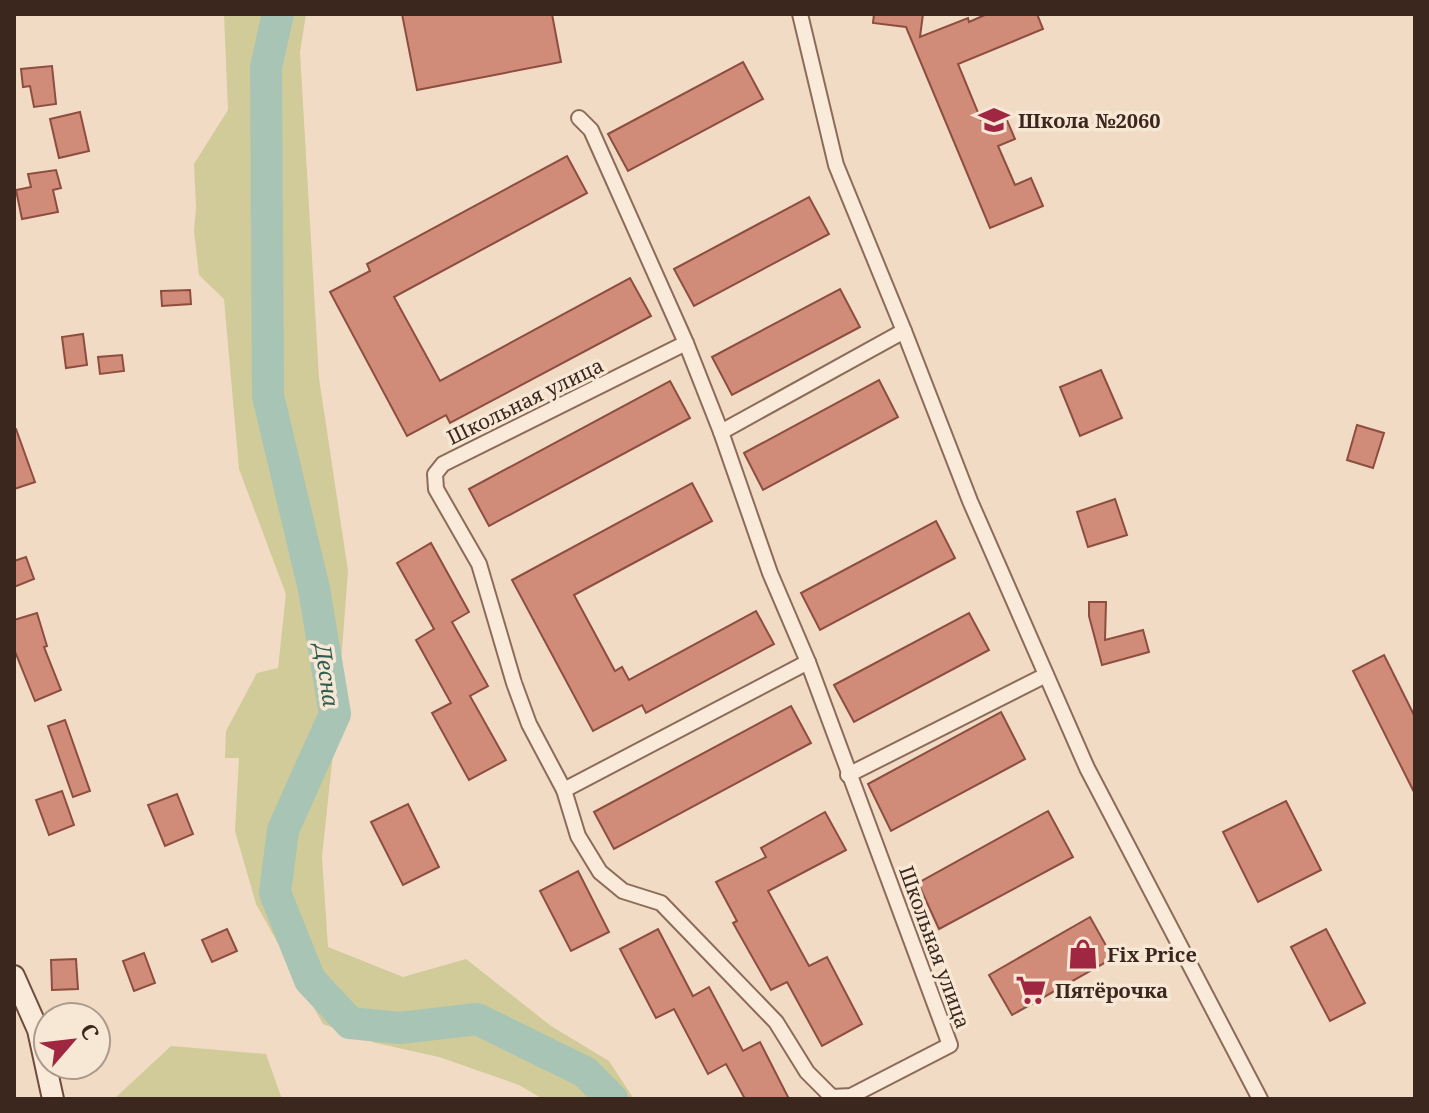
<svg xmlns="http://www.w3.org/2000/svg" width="1429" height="1113" font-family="'Noto Serif',serif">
  <rect width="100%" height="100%" fill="#f1dbc5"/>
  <g fill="#d0cb98">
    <polygon points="224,14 306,14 300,52 319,378 348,571 337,715 322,857 328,947 403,977 466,959 551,1026 609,1061 634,1099 543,1099 519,1085 439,1057 376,1043 323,1024 256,904 235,831 239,758 225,758 226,731 257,673 278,668 286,594 239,469 224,299 199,275 194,231 196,208 194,164 228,110"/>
    <polygon points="171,1046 266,1054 282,1099 114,1099"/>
  </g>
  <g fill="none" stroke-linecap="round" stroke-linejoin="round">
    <polyline stroke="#a7c4b5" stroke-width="32" points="278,14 266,67 268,396 314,589 335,714 283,830 275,893 310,980 350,1023 400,1028 477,1019 585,1072 612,1099"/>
  </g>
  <g fill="#d08c79" stroke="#8d4d3f" stroke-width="2">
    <polygon points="402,14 552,14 561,62 417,90"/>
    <polygon points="874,14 923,14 920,37 968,18 969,22 987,14 1037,14 1043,29 958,64 981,120 1003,111 1015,139 998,146 1015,185 1031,178 1043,206 990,228 906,27 873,23"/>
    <polygon points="743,62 763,99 628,171 608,134"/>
    <polygon points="52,66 56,104 34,107 30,86 23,87 21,69"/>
    <polygon points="80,112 89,151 59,158 50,119"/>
    <polygon points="567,156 587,193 394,297 440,381 630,278 651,316 450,423 446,415 407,436 330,292 370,271 367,264"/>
    <polygon points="56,170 61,188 53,190 58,212 22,219 16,190 31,187 28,174"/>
    <polygon points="809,197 829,234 694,306 674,269"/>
    <polygon points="840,289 860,327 732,395 712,357"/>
    <polygon points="190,290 191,304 162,306 161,291"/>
    <polygon points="83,334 87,365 66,368 62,337"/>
    <polygon points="122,355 124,371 100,374 98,357"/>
    <polygon points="1101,370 1122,418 1080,436 1060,387"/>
    <polygon points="879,380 898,417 763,490 744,453"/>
    <polygon points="670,381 690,418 489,526 469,489"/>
    <polygon points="1357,425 1384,433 1373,468 1347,460"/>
    <polygon points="14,429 16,429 35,482 14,489"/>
    <polygon points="692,483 712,521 574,595 615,671 622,667 629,680 756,611 774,644 646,713 642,705 593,731 512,580"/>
    <polygon points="1115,499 1127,535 1088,547 1077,512"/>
    <polygon points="936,521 955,558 820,630 801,593"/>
    <polygon points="431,543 469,612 452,622 488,686 470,696 506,760 469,780 432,713 451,703 416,640 434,629 397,563"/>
    <polygon points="26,557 34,579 14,587 14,561"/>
    <polygon points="1089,602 1106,602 1105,640 1143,630 1149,652 1102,665 1089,616"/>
    <polygon points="37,613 47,646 44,647 61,690 35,701 14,649 14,620"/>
    <polygon points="969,613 989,650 854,722 834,685"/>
    <polygon points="1384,655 1415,717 1415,794 1353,671"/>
    <polygon points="791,706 811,743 614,849 594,812"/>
    <polygon points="1001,712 1025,759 891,831 868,784"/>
    <polygon points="65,720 90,791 73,797 48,726"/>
    <polygon points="62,791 74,825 49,835 36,800"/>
    <polygon points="177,794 193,834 165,846 148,805"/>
    <polygon points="1286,801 1321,870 1258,902 1223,832"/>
    <polygon points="408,804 439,867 403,885 371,822"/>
    <polygon points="1048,811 1073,857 939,929 918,883"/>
    <polygon points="825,812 846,850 768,891 809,966 827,957 862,1024 822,1046 787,982 771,990 733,923 737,921 716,882 766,857 761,848"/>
    <polygon points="578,871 609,932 571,951 540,891"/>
    <polygon points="1090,917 1113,958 1012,1015 989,975"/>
    <polygon points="227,929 237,951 212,962 202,940"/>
    <polygon points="658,929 693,996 709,987 743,1051 760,1042 789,1099 745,1099 726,1064 708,1074 674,1009 656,1018 620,949"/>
    <polygon points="1326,929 1365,1003 1330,1021 1291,947"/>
    <polygon points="144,953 155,983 134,991 123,961"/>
    <polygon points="76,959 78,989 52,990 51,960"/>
  </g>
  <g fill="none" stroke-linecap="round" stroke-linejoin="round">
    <g stroke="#8d6b5a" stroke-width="18">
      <g id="street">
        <polyline points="800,14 836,165 904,331 970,501 1087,768 1260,1099"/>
        <polyline points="686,343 443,464 435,474 436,489 479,564 514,683 529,724 564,790 808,662"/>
        <polyline points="721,432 904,331"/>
        <polyline points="848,775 1046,675"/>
        <polyline points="564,790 578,836 600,872 623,891 661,903 776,1022 807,1072 832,1097 851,1096 950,1045 808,662 770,573 721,432 686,343 591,130 579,118"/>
      </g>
    </g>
    <g stroke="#6f4c3d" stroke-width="24">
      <polyline id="secondary" points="14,976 38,1030 53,1099"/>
    </g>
    <use href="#street" stroke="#faead9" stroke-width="14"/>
    <use href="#secondary" stroke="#faead9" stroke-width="20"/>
  </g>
  <defs>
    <g id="school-bare" transform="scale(2.4)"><path d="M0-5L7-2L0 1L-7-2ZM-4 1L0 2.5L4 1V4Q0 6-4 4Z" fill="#9f2741" stroke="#f7e7d5" stroke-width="2.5" paint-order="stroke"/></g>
    <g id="shop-bare" transform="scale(2.4)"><path d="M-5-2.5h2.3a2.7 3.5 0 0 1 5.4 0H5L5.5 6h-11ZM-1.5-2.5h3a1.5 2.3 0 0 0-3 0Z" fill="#9f2741" stroke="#f7e7d5" stroke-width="2.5" paint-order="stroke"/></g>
    <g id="supermarket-bare" transform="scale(2.4)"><path d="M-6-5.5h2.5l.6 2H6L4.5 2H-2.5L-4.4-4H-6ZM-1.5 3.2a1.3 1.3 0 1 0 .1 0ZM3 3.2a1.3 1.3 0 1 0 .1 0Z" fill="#9f2741" stroke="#f7e7d5" stroke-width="2.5" paint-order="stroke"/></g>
  </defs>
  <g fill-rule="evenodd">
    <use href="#school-bare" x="994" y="120"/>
    <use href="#shop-bare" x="1083" y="954"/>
    <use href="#supermarket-bare" x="1031" y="990"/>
  </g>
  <g text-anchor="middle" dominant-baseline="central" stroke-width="7" stroke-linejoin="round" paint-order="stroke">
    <g font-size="20" font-weight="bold" fill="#3c271f" stroke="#f7e7d5" text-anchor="start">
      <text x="1018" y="120">Школа №2060</text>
      <text x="1107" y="954">Fix Price</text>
      <text x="1055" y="990">Пятёрочка</text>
    </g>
    <g font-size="20" fill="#3c271f" stroke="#f7e7d5">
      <text transform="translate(525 401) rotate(-26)">Школьная улица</text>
      <text transform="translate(935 947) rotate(70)">Школьная улица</text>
    </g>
    <g font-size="22" font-style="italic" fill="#2d5d50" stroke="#f7e7d5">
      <text transform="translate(328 675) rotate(82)">Десна</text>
    </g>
  </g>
  <rect width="1429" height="1113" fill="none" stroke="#3c271f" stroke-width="32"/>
  <g transform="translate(72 1041) rotate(62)"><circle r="38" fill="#f7e7d5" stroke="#ac9a8c" stroke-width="2"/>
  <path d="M0-6L14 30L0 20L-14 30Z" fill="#9f2741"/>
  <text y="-12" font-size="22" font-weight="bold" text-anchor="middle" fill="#3c271f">С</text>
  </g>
</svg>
